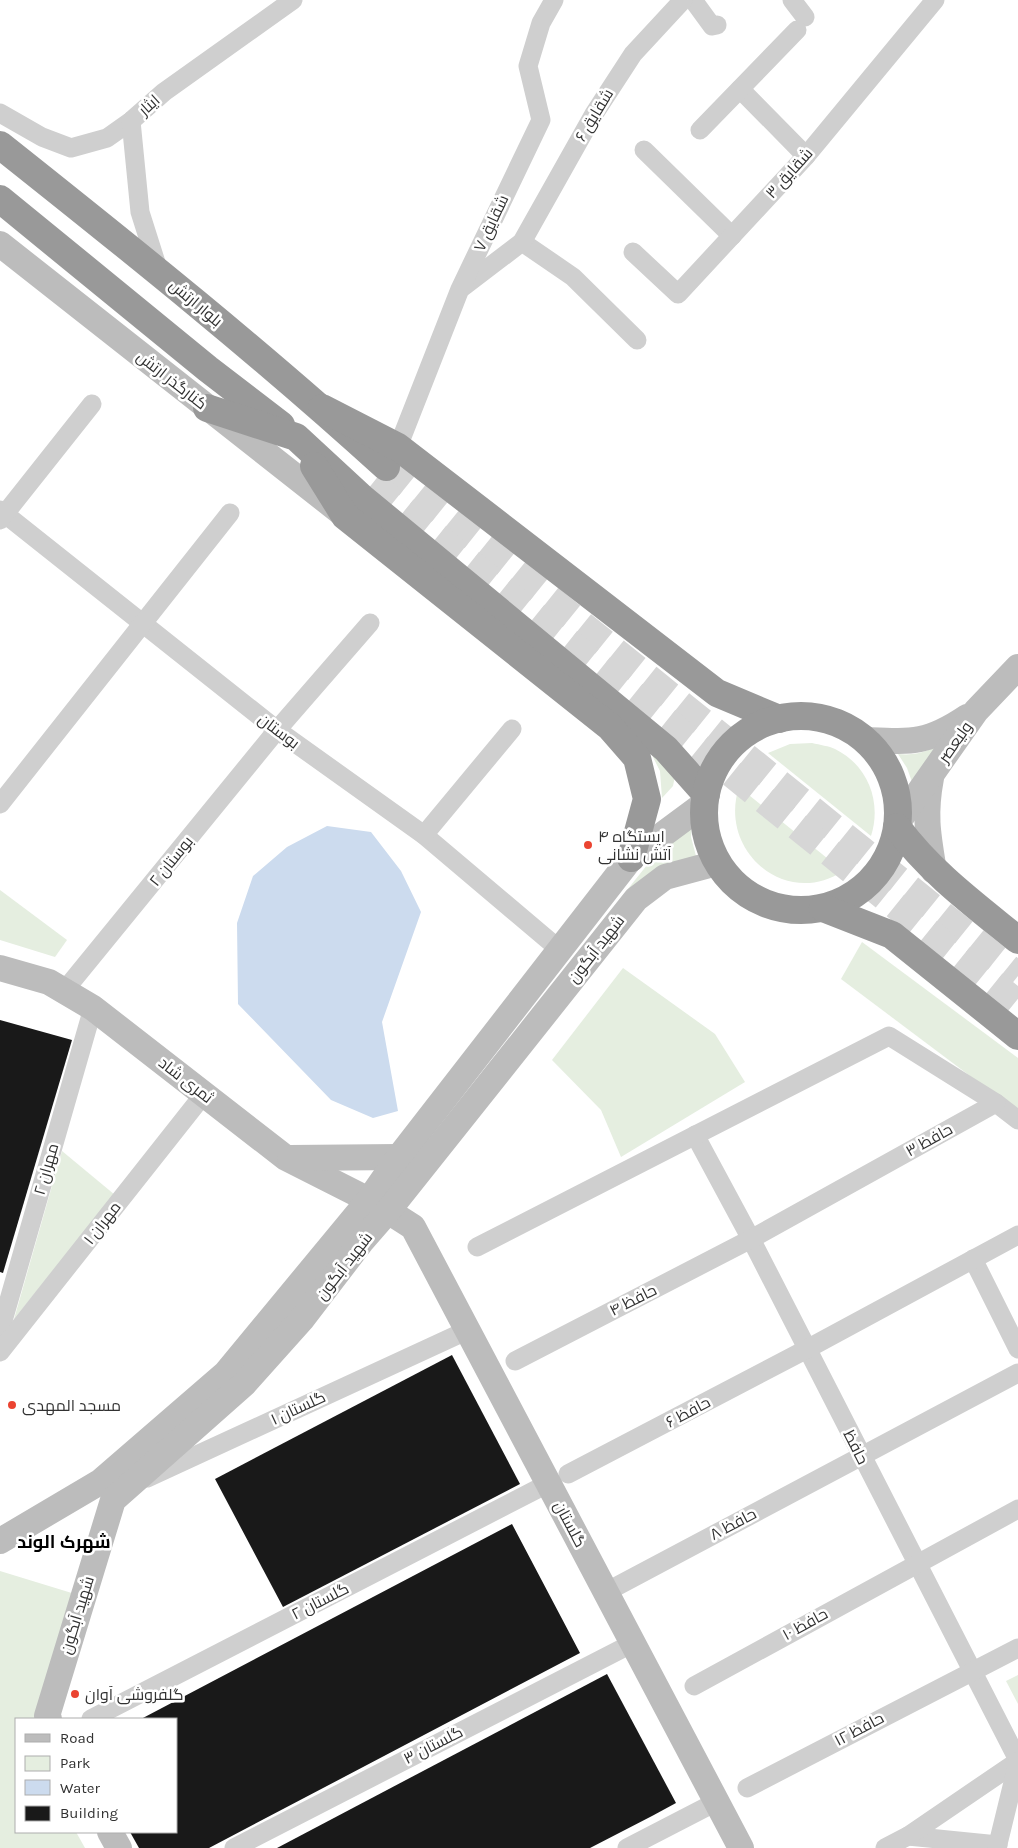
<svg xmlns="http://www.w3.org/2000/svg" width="1018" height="1848" font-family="Karla,Cairo,sans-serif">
  <rect width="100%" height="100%" fill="#fff"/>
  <g fill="#e5eee0">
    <path d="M950,737l-38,45 -5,-14 -9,-14c23,2 33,-4 52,-17z"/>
    <path d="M812,743c8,2 17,3 23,6 33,16 47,53 36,87l-103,-83 22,-9z"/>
    <polygon points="650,751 675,776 673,786 662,798 660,771"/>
    <path d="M739,787l104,84c-57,38 -125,-20 -104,-84z"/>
    <polygon points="692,821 691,837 696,856 596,929 655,855"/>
    <polygon points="0,890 67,940 55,957 0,940"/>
    <polygon points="862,942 1018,1058 1018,1112 841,979"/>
    <polygon points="623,968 715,1034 745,1082 621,1157 601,1110 552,1060"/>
    <polygon points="62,1151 115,1195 14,1319"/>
    <polygon points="0,1571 75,1594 37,1719 16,1719 16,1832 76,1832 85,1848 0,1848"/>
    <polygon points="1018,1675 1018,1704 1006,1681"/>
  </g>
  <polygon fill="#ccdbee" points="327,826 371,832 401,871 421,912 382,1022 398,1111 373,1118 331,1100 238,1004 237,923 253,876 287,847"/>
  <g fill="#191919">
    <polygon points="0,1020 72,1040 3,1273 0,1272"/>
    <polygon points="452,1355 520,1484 283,1607 215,1479"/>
    <polygon points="512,1524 580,1653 209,1848 139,1848 130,1832 176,1832 176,1719 141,1719"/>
    <polygon points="607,1674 676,1803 652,1816 590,1848 277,1848"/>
  </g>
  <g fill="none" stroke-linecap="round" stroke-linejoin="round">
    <g stroke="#d6d6d6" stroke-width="28" stroke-dasharray="28 14" stroke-linecap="butt">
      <polyline points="386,467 1018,976"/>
      <polyline points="372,484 1018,1004"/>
    </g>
    <g stroke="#cfcfcf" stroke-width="19">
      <polyline points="693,0 712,26 717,25"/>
      <polyline points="792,0 805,17"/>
      <polyline points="740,89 806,156"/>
      <polyline points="0,113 42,137 71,148 107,138 131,121 164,92 293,0"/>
      <polyline points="131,121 140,212 159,272"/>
      <polyline points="700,130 797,30"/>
      <polyline points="644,150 732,236"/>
      <polyline points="522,242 573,277 637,340"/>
      <polyline points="633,252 678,294 806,156 935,0"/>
      <polyline points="463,287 522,242 594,114 633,54 683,0"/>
      <polyline points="398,447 460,289 541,120 528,66 541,23 554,0"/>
      <polyline points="0,510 277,730 424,835 560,950"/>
      <polyline points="0,520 92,404"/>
      <polyline points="0,804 230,513"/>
      <polyline points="424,835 512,729"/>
      <polyline points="64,991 277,730 370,623"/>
      <polyline points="996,1103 1018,1120"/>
      <polyline points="695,1135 751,1239 1018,1760"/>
      <polyline points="477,1247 889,1036 996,1103 751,1239 515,1361"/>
      <polyline points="973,1259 1018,1349"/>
      <polyline points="0,1331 93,1008"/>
      <polyline points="0,1352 204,1094"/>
      <polyline points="568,1474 807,1349 1018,1235"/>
      <polyline points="147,1478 468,1330"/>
      <polyline points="606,1592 1018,1373"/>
      <polyline points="694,1686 1018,1509"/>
      <polyline points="91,1719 549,1483"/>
      <polyline points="747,1788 1018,1648"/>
      <polyline points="908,1836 998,1845"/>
      <polyline points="234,1848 633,1643"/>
      <polyline points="627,1848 716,1802"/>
      <polyline points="885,1848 908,1836 1018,1761"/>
      <polyline points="997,1848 1018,1762"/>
    </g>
    <g stroke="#bcbcbc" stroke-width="26">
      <polyline points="0,244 343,514"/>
      <path d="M865,740c46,2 62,4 102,-23"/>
      <path d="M931,778c-7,37 -3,57 3,93"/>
      <polyline points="898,822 976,711 1018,667"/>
      <polyline points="0,968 49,982 93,1008 286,1158 369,1200"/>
      <polyline points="290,1158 399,1157"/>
      <polyline points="388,1211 413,1227 741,1848"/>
      <polyline points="0,1541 100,1482 226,1373 369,1200 399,1157 631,858 704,804"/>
      <polyline points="49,1719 47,1716 113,1500 244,1384 302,1319 361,1242 388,1211 636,899 665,877 717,863"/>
      <polyline points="110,1832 119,1848"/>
    </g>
    <g stroke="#999" stroke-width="28">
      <path d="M0,145c131,104 262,209 386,322"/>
      <polyline points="0,199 208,369 281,425"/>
      <polyline points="207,408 296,437 362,498 666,749 706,794"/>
      <polyline points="322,408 398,447 717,693 779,719"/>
      <polyline points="314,466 345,516 610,727 637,758 647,799 631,858"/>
      <circle cx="801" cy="813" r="97"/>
      <path d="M897,827c33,45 78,78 121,113"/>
      <polyline points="823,908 892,935 1018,1036"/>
    </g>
  </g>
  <g fill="#eb4431" stroke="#fff" stroke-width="2">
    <circle cx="588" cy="845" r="5"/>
    <circle cx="12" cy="1405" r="5"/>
    <circle cx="75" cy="1694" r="5"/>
  </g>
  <g text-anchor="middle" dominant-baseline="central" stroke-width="5" stroke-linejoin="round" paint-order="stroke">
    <g font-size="16" fill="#323232" stroke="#fff">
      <text transform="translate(149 105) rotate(-42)">ایثار</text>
      <text transform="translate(594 115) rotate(-59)">شقایق ۶</text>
      <text transform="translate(789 173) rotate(-48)">شقایق ۳</text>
      <text transform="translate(491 223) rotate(-65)">شقایق ۷</text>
      <text transform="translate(196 303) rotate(40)">بلوار ارتش</text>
      <text transform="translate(172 380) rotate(38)">کنارگذر ارتش</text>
      <text transform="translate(279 731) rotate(37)">بوستان</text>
      <text transform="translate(955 742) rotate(-55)">ولیعصر</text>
      <text transform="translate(171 861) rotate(-51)">بوستان ۲</text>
      <text transform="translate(596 949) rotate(-52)">شهید آبگون</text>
      <text transform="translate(186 1080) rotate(38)">ثمری شاد</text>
      <text transform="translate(929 1140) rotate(-29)">حافظ ۳</text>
      <text transform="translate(46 1169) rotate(-74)">مهران ۲</text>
      <text transform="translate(102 1223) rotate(-52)">۱ مهران</text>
      <text transform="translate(344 1266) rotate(-52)">شهید آبگون</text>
      <text transform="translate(633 1300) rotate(-27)">حافظ ۴</text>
      <text transform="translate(298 1408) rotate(-25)">گلستان ۱</text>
      <text transform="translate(688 1412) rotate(-28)">حافظ ۶</text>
      <text transform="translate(856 1447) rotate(63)">حافظ</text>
      <text transform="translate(570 1524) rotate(62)">گلستان</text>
      <text transform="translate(733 1524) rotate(-28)">حافظ ۸</text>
      <text transform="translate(320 1601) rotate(-27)">گلستان ۲</text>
      <text transform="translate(77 1615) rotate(-73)">شهید آبگون</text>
      <text transform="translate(805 1624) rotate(-29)">حافظ ۱۰</text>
      <text transform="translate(859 1729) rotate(-28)">حافظ ۱۲</text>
      <text transform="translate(433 1745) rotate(-27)">گلستان ۳</text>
    </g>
    <g font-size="16" fill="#323232" stroke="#fff" text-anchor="start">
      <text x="598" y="836">ایستگاه ۴<tspan x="598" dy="18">آتش نشانی</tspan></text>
      <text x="22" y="1405">مسجد المهدی</text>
      <text x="85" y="1694">گلفروشی آوان</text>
    </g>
    <g font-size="18" font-weight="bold" fill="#000" stroke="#fff">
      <text x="64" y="1542">شهرک الوند</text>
    </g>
  </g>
  <rect x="15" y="1718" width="162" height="115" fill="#ffffff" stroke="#adadad"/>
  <rect x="25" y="1734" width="25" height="8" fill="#bcbcbc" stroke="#adadad"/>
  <text x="60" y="1743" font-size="15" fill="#323232">Road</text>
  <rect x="25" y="1756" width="25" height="15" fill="#e5eee0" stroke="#adadad"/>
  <text x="60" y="1768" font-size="15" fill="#323232">Park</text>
  <rect x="25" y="1780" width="25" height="15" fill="#ccdbee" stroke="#adadad"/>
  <text x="60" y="1793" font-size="15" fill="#323232">Water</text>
  <rect x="25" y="1806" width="25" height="15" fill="#191919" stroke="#adadad"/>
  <text x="60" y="1818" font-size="15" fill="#323232">Building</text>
</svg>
